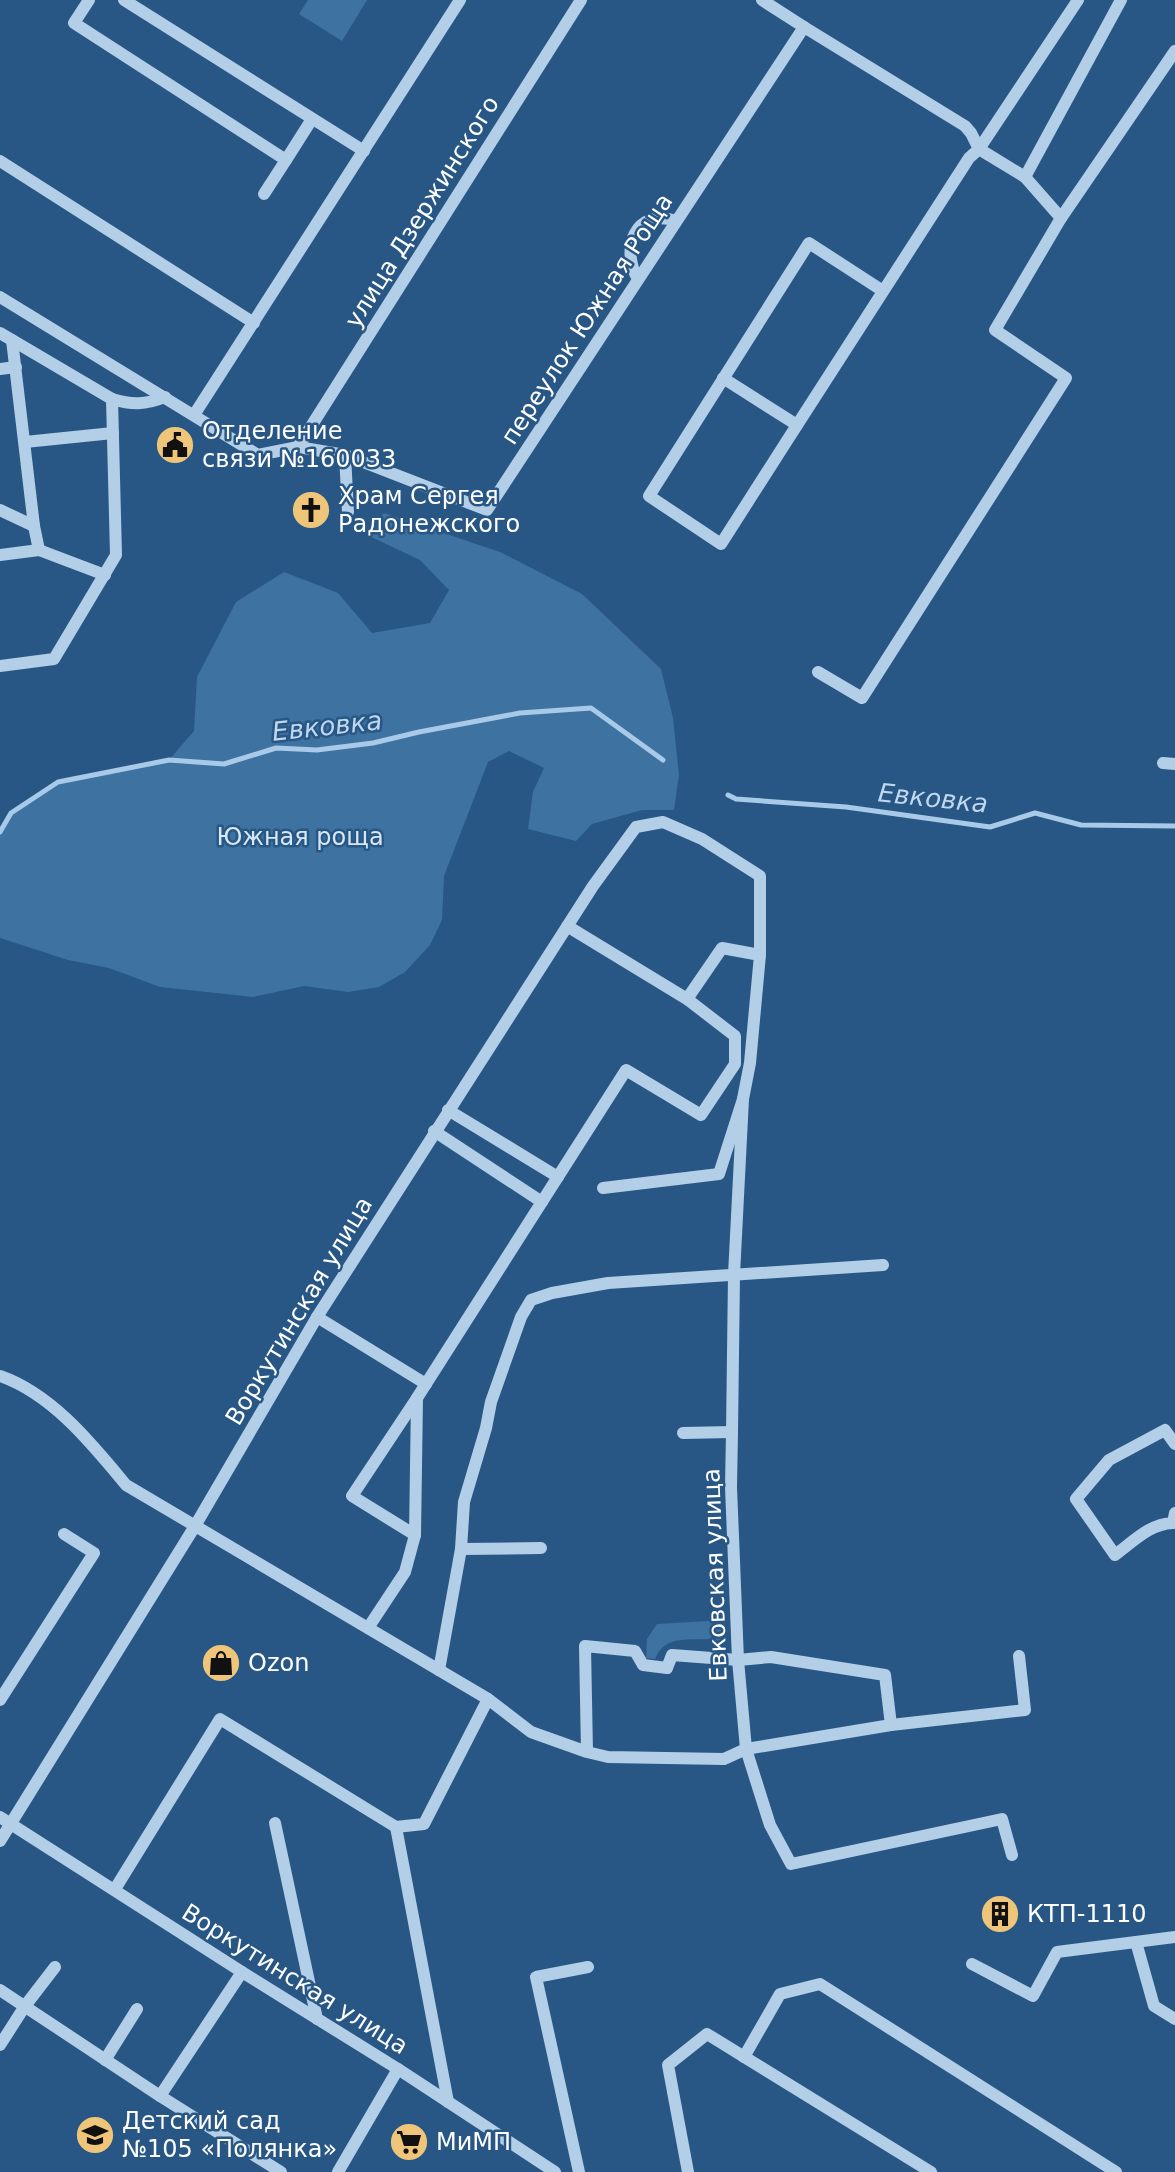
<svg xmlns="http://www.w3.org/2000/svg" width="1175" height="2172" font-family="'DejaVu Sans',sans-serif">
  <rect width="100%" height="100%" fill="#285785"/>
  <g fill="#3d72a1">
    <polygon points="308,0 367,0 342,41 299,14"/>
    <polygon points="384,513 500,552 582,594 661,669 673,718 679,775 674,810 642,810 592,824 576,841 528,829 533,792 544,768 509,751 488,762 444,876 442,920 430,945 405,972 379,987 348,992 304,986 253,997 160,987 109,968 68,960 0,938 0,832 11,813 58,782 169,760 194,731 197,677 236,602 284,572 338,593 372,633 430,623 449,590 420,560 365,534"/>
    <path d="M725,1620l1,23h-16v-4c-21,1 -46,-4 -55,20l-9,-1 1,-19 10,-15z"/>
  </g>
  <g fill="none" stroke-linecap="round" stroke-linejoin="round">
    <g stroke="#a8cae8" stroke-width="5">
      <polyline points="728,795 736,799 846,807 990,827 1035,813 1081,825 1175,826"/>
      <polyline points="0,832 11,813 58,782 169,760 224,764 276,748 317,750 373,743 419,732 520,713 591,708 663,760"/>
    </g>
    <g stroke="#b3cee7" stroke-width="12">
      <polyline points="89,0 74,23 286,160 312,119"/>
      <polyline points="124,0 364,151"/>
      <path d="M804,27l161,99 6,7 8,16 -10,9c-83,129 -166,257 -248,386l-72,-48 160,-253 74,48"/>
      <polyline points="0,161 254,323"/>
      <polyline points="1025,177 1121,0"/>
      <polyline points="264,194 286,160"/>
      <polyline points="1061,218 1175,51"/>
      <path d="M638,279c-18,-30 -3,-72 38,-58"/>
      <polyline points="0,297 258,455 298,447 345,455 487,510 804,27 762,0"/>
      <path d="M0,333l112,66c20,6 33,6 53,-2"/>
      <polyline points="12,340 34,526 39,550"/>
      <polyline points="0,369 16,367"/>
      <polyline points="723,378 797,425"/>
      <polyline points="194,415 460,0"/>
      <polyline points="25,442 113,433"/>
      <polyline points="298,447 581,0"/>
      <polyline points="345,455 348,512"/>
      <polyline points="0,510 34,526"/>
      <polyline points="0,555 39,550 105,575"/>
      <polyline points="0,666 54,659 116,555 112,399"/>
      <polyline points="818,672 862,698 1066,378 995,330 1061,218 1025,177 979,149 1078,0"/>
      <polyline points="1163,763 1175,764"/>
      <polyline points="743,1099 734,1275 732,1432 731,1487 738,1660 746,1749 770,1825 791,1864 1002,1819 1012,1855"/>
      <polyline points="448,1110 558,1177"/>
      <polyline points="434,1131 542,1202"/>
      <polyline points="603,1188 719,1174 743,1099 750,1063 760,955"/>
      <polyline points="317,1317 426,1384"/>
      <path d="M0,1376c52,18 92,68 126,109l362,214 43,33 56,20 21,5 116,2 22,-10 145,-24 -6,-50 -114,-18 -33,3 -66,-5 -5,13 -24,-3 -8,-14 -50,-5 2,106"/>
      <polyline points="683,1433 732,1432"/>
      <path d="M1175,1444l-10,-14 -56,30 -33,39 39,56c19,-14 34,-31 58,-32l2,-10"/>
      <polyline points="415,1535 352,1496 417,1398"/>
      <polyline points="461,1549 464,1502 486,1428 491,1402 521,1317 531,1300 552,1293 608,1283 883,1265"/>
      <polyline points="368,1628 405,1572 415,1535 417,1398 626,1070 701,1115 735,1064 735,1036 687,999"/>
      <polyline points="439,1670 461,1549 541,1548"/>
      <polyline points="0,1700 94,1553 64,1534"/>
      <polyline points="891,1725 1025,1710 1019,1656"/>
      <polyline points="0,1817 242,1972 398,2069 555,2172"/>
      <polyline points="275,1823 317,2019"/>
      <polyline points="396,1827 448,2102"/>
      <polyline points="0,1841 195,1526 317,1317 593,886 636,827 663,822 702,839 760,876 760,955 722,948 687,999 567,926"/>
      <polyline points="115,1889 220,1719 396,1827 424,1824 488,1699"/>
      <polyline points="1136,1942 1154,2006 1175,2019"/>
      <polyline points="972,1964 1033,1996 1057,1952 1175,1937"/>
      <polyline points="0,1990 160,2096 281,2172"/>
      <polyline points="0,2045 25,2006 55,1967"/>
      <polyline points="744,2057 780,1994 820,1984 1116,2172"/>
      <polyline points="105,2060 137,2009"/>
      <polyline points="160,2096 242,1972"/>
      <polyline points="338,2172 398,2069"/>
      <polyline points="579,2172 536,1977 588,1967"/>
      <polyline points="688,2172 668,2065 707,2034 931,2172"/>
    </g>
  </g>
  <defs>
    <g id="civic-disc" transform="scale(2.0125)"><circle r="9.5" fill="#efc57a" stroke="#285785"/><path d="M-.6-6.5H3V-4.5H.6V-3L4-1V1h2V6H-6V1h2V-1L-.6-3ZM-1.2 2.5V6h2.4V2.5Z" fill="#111"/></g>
    <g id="church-disc" transform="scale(2.0125)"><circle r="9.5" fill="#efc57a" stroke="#285785"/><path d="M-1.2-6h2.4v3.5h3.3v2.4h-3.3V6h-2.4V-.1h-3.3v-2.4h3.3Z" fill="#111"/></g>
    <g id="shop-disc" transform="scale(2.0125)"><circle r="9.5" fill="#efc57a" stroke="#285785"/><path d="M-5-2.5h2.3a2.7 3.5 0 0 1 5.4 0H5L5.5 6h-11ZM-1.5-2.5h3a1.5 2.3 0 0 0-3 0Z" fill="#111"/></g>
    <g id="building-disc" transform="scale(2.0125)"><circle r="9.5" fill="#efc57a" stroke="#285785"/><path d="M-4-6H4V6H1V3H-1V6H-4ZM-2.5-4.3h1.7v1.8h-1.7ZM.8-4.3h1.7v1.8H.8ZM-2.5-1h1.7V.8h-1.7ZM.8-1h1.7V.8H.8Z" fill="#111"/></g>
    <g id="school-disc" transform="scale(2.0125)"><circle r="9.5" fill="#efc57a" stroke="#285785"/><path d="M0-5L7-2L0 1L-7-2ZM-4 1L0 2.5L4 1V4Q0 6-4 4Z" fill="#111"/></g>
    <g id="supermarket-disc" transform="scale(2.0125)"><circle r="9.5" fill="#efc57a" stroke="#285785"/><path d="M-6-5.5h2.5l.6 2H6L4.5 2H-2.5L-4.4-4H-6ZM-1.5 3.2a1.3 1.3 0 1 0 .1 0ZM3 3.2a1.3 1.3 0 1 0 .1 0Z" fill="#111"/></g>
  </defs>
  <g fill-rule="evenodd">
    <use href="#civic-disc" x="175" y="445"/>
    <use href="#church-disc" x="311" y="510"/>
    <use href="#shop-disc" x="221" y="1663"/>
    <use href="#building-disc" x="1000" y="1914"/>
    <use href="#school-disc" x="95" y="2135"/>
    <use href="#supermarket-disc" x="409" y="2142"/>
  </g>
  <g text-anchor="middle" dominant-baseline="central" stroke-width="5" stroke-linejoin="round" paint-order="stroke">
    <g font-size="24" fill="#fff" stroke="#285785">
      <text transform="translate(422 212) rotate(-58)">улица Дзержинского</text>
      <text transform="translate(587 319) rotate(-57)">переулок Южная Роща</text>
      <text transform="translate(299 1311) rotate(-59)">Воркутинская улица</text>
      <text transform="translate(715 1575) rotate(-92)">Евковская улица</text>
      <text transform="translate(295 1979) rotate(32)">Воркутинская улица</text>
    </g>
    <g font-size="24" fill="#fff" stroke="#285785" text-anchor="start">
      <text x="202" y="431">Отделение<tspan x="202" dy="28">связи №160033</tspan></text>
      <text x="338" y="496">Храм Сергея<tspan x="338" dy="28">Радонежского</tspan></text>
      <text x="248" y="1663">Ozon</text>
      <text x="1027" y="1914">КТП-1110</text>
      <text x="122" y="2121">Детский сад<tspan x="122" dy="28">№105 «Полянка»</tspan></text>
      <text x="436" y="2142">МиМП</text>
    </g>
    <g font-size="24" fill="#d6e7f6" stroke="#285785">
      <text x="300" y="837">Южная роща</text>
    </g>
    <g font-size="26" font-style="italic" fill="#bfd8ef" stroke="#285785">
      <text transform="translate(327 726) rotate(-6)">Евковка</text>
      <text transform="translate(933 798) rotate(6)">Евковка</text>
    </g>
  </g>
</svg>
